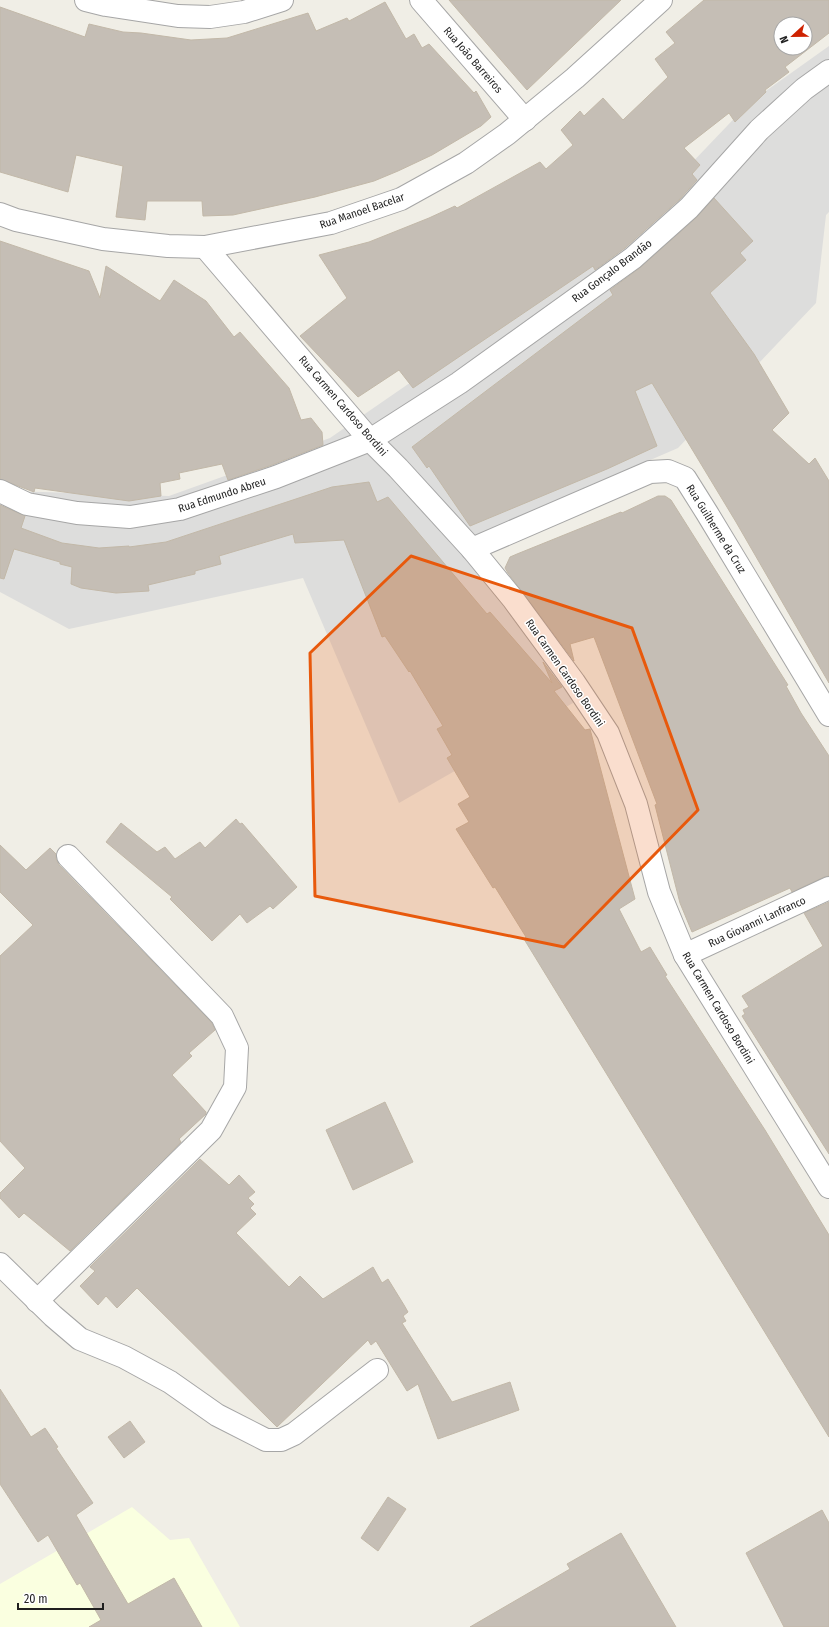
<svg xmlns="http://www.w3.org/2000/svg" width="829" height="1627" font-family="'Fira Sans Condensed',sans-serif">
  <rect width="100%" height="100%" fill="#f0eee6"/>
  <polygon fill="#dddddc" points="829,46 829,212 826,215 816,303 678,448 461,542 580,699 399,803 303,578 69,629 0,592 0,485 11,491 169,496 330,438 620,238 749,103"/>
  <polygon fill="#faffe0" points="132,1507 170,1540 189,1538 240,1627 0,1627 0,1584"/>
  <g fill="#c5beb5" stroke="#c2b8a8" fill-rule="evenodd">
    <polygon points="449,0 621,0 527,90"/>
    <path d="M704,0h125v33l-44,34 4,5 -24,18 1,2 -31,30 -6,-9 -45,35 16,17 -8,9 5,6 -17,19 -55,49 -30,22 -2,-4 -180,122 -14,-18 -41,27 -58,-61 47,-38 -28,-43 50,-13 60,-24 26,-12 2,2 83,-46 6,7 27,-24 -12,-15 19,-19 4,5 19,-18 20,22 45,-43 -13,-18 20,-16 -9,-11zM781,24h24v24h-24z"/>
    <polygon points="385,2 406,39 414,34 422,48 429,44 474,93 476,91 491,117 481,126 432,155 398,171 374,181 315,197 233,215 203,216 202,201 147,201 145,220 116,217 123,166 76,155 68,192 0,172 0,7 85,37 89,24 123,32 141,33 191,40 227,38 308,13 316,31 347,18 349,21"/>
    <polygon points="714,198 753,241 740,253 746,260 710,293 754,354 789,413 772,430 809,464 815,458 829,481 829,683 736,522 652,383 635,391 657,446 607,469 470,526 429,466 427,468 412,447 613,295 610,290 641,267 697,217"/>
    <polygon points="0,241 89,271 100,298 106,266 160,301 174,280 206,301 234,337 240,332 289,388 301,420 311,418 322,432 323,445 272,465 228,480 222,464 179,473 180,479 160,483 161,496 129,501 35,488 34,492 0,479"/>
    <polygon points="369,482 377,502 388,497 487,614 490,612 552,683 543,662 562,687 554,691 585,730 590,729 635,899 619,909 641,952 650,947 667,975 665,976 765,1130 829,1235 829,1437 524,939 526,937 495,887 493,888 456,829 469,822 458,804 470,797 447,758 452,755 437,729 443,726 410,671 409,672 385,636 382,637 344,540 295,543 293,534 219,556 221,564 195,571 195,574 148,585 149,591 116,593 81,588 71,584 72,567 60,564 60,562 14,549 4,579 0,578 0,505 25,516 21,528 62,543 99,548 129,546 129,547 166,542 332,487"/>
    <polygon points="658,496 665,496 671,500 788,685 786,686 801,713 829,756 829,876 824,877 792,892 790,888 692,932 680,903 655,805 657,804 594,637 570,644 574,661 508,573 505,568 510,557 517,554 621,512 622,513"/>
    <polygon points="236,819 240,824 242,823 297,887 273,909 270,906 247,923 240,914 212,941 170,899 172,897 106,842 121,823 157,852 165,847 175,859 200,842 205,848"/>
    <polygon points="0,845 26,870 50,848 56,854 56,859 59,865 212,1023 215,1030 189,1053 192,1056 172,1075 206,1112 206,1114 179,1139 181,1142 70,1251 24,1213 19,1218 0,1198 0,1193 25,1168 0,1141 0,956 33,925 0,892"/>
    <polygon points="829,902 829,1154 742,1016 745,1014 743,1010 749,1007 742,996 823,946 804,913"/>
    <polygon points="385,1102 413,1162 353,1190 326,1130"/>
    <polygon points="200,1159 229,1185 239,1175 255,1192 248,1198 254,1204 250,1208 256,1214 236,1233 289,1287 300,1276 323,1299 373,1267 382,1283 388,1279 404,1305 408,1312 403,1316 406,1321 402,1323 452,1402 510,1382 519,1410 438,1439 418,1384 407,1391 376,1341 371,1345 368,1340 277,1427 137,1288 117,1308 106,1296 98,1305 80,1286 95,1271 90,1267"/>
    <polygon points="0,1389 31,1437 45,1428 58,1447 56,1448 93,1503 76,1515 128,1604 174,1578 202,1627 89,1627 101,1620 80,1583 77,1585 48,1535 38,1542 0,1484"/>
    <polygon points="130,1421 145,1442 124,1458 108,1437"/>
    <polygon points="388,1497 406,1509 378,1551 361,1538"/>
    <polygon points="822,1510 829,1523 829,1627 784,1627 746,1553"/>
    <polygon points="621,1533 676,1627 470,1627 570,1569 567,1564"/>
  </g>
  <g fill="none" stroke-linecap="round" stroke-linejoin="round">
    <g stroke="#a6a6a6" stroke-width="24">
      <g id="minor">
        <polyline points="86,0 106,5 178,16 210,17 244,12 282,0"/>
        <polyline points="421,0 525,120"/>
        <polyline points="0,214 16,220 103,239 168,246 205,247 331,223 401,199 466,163 507,134 575,78 661,0"/>
        <polyline points="205,247 370,440 398,468 472,549 513,599 574,682 608,733 636,804 659,892 685,955 829,1187"/>
        <polyline points="0,491 27,504 77,513 130,517 180,509 276,477 370,440 459,383 633,258 689,208 759,130 804,89 829,71"/>
        <polyline points="472,549 650,472 668,471 685,478 707,513 829,715"/>
        <polyline points="685,955 829,888"/>
        <polyline points="0,1264 53,1316 80,1339 124,1357 170,1382 217,1415 266,1440 281,1440 294,1434 377,1370"/>
        <polyline points="37,1301 211,1130 235,1087 237,1048 222,1016 68,856"/>
      </g>
    </g>
    <use href="#minor" stroke="#fff" stroke-width="22"/>
  </g>
  <path fill="#e8590c" fill-opacity="0.2" stroke="#e8590c" stroke-width="3" stroke-linejoin="round" d="M411,556l221,72 66,182 -134,137 -249,-51 -5,-243z"/>
  <g text-anchor="middle" dominant-baseline="central" stroke-width="3" stroke-linejoin="round" paint-order="stroke">
    <g font-size="11" fill="#1f1f1f" stroke="#fff">
      <text transform="translate(473 60) rotate(49)">Rua João Barreiros</text>
      <text transform="translate(362 211) rotate(-19)">Rua Manoel Bacelar</text>
      <text transform="translate(612 271) rotate(-37)">Rua Gonçalo Brandão</text>
      <text transform="translate(343 406) rotate(49)">Rua Carmen Cardoso Bordini</text>
      <text transform="translate(222 495) rotate(-18)">Rua Edmundo Abreu</text>
      <text transform="translate(716 529) rotate(58)">Rua Guilherme da Cruz</text>
      <text transform="translate(565 673) rotate(55)">Rua Carmen Cardoso Bordini</text>
      <text transform="translate(757 922) rotate(-25)">Rua Giovanni Lanfranco</text>
      <text transform="translate(718 1008) rotate(59)">Rua Carmen Cardoso Bordini</text>
    </g>
  </g>
  <g transform="translate(793 36) rotate(248)"><circle r="19" fill="#ffffff" stroke="#a5a5a5"/>
  <path d="M0-3L7 15L0 10L-7 15Z" fill="#ce2201"/>
  <text y="-6" font-size="11" font-weight="bold" text-anchor="middle" fill="#1f1f1f">N</text>
  </g>
  <path d="M18 1603v6h85v-6" fill="none" stroke="#1f1f1f" stroke-width="2"/>
  <text x="24" y="1603" font-size="12" fill="#1f1f1f" stroke="#ffffff" stroke-width="3" paint-order="stroke">20 m</text>
</svg>
